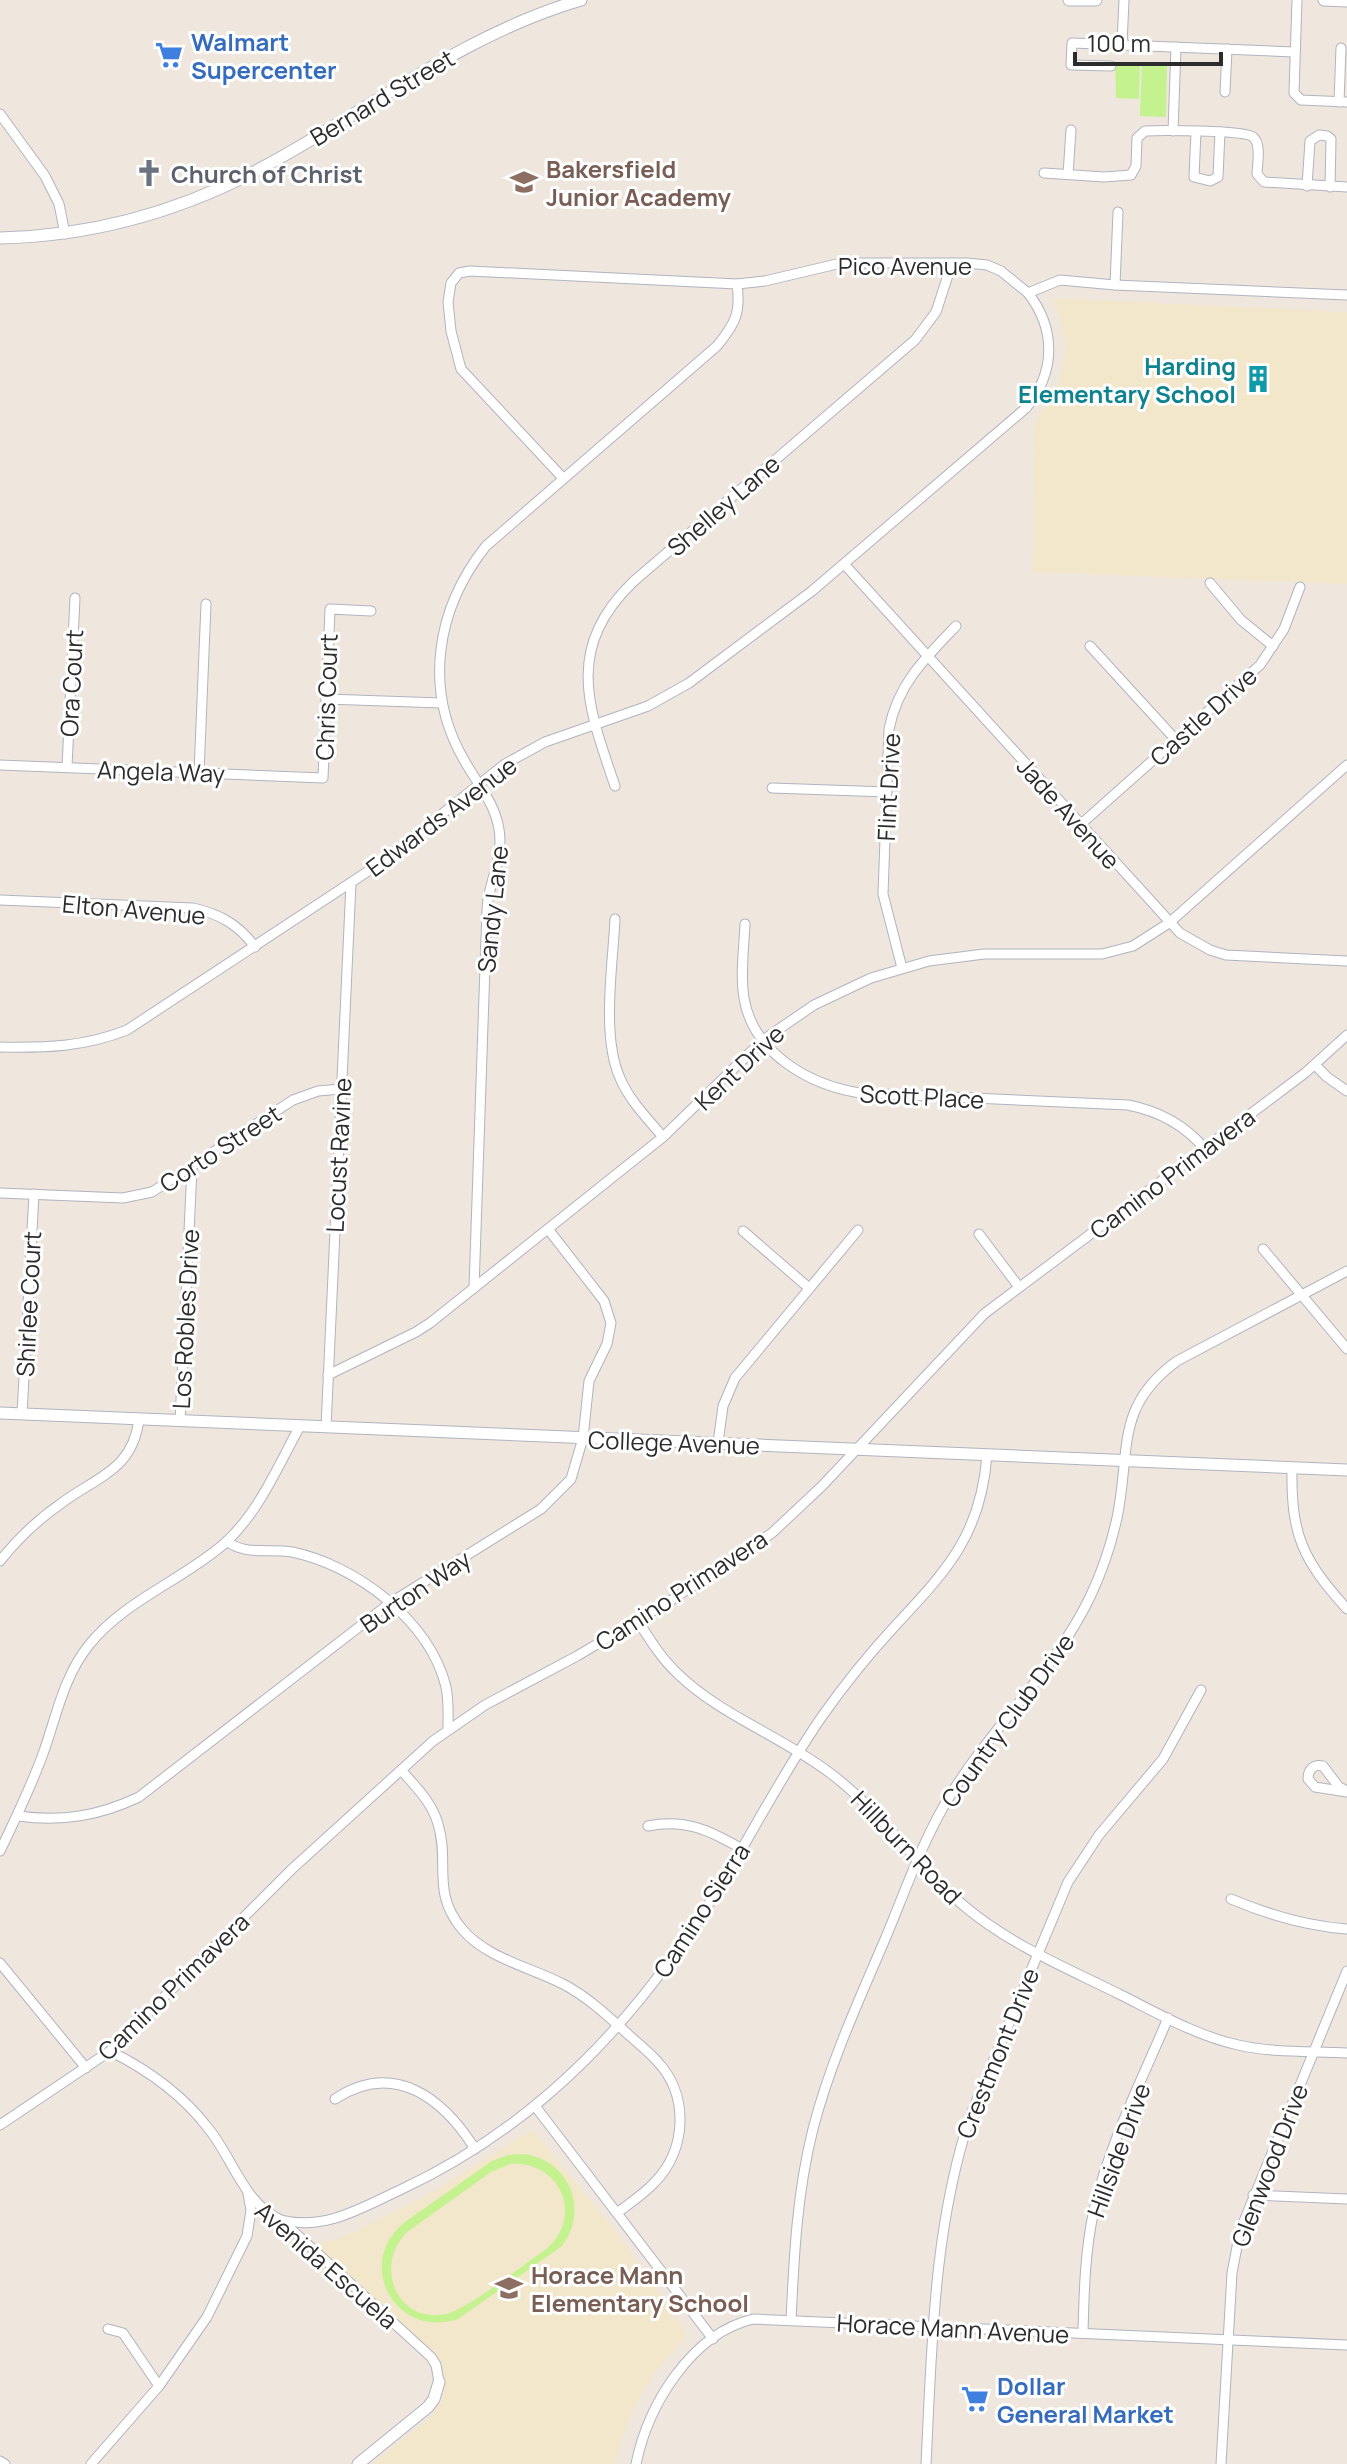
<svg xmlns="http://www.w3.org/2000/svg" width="1347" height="2464" font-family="Manrope,sans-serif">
  <rect width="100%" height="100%" fill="#efe7dd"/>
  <g fill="#f2e6cb">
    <polygon points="1053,298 1347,312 1347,584 1033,572 1034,424 1059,383 1066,352 1062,325"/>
    <polygon points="530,2131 536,2134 617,2233 686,2332 685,2338 654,2374 641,2395 623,2435 615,2464 372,2464 434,2414 443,2397 445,2378 441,2366 433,2352 316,2245 345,2236 432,2192"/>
  </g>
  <g fill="#c4f28f" fill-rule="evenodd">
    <polygon points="1115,63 1140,64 1139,99 1116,98"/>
    <polygon points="1142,64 1167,65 1166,117 1140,116"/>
    <path d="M525,2154c45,7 64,56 37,92l-104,73c-62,21 -105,-56 -53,-97l87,-61 16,-6zM510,2164c51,-4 75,54 35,86 -22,15 -77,59 -99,64 -49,10 -73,-48 -39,-82l84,-60z"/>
  </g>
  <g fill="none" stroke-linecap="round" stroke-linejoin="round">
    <g stroke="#b1b3c1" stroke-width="11">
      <g id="minor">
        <polyline points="1297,0 1294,93 1301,100 1347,102"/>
        <polyline points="1122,44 1124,0"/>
        <polyline points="1111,66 1071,65 1072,43 1294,52"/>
        <polyline points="1225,92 1227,49"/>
        <polyline points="1339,102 1341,48"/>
        <polyline points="0,114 45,176 59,204 65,234"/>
        <polyline points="1173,131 1176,47"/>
        <polyline points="1196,132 1194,177 1210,181 1218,177 1220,132"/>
        <path d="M1044,173l60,4 27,-2 5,-9 1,-28 8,-7c14,-1 100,-1 108,6 9,7 4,28 4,37l7,8 83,5"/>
        <polyline points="1068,174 1071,130"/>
        <polyline points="1307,186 1310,141 1319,135 1327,136 1331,139 1330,187"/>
        <polyline points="1115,285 1118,212"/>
        <polyline points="563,478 461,369 451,331 448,302 451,283 459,273 470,271 737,284 765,281 841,263 967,263 987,265 1001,271 1028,293 1060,280 1115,285 1347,295"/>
        <polyline points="844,564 1180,933 1210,950 1226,955 1347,961"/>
        <polyline points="1210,583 1241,620 1273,646"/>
        <polyline points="1090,646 1176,740"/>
        <polyline points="326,699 441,703"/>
        <polyline points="0,765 323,778 330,609 371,611"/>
        <polyline points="67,767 75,598"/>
        <polyline points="199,773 206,604"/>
        <path d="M615,786c-27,-79 -51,-138 19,-205l281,-241 21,-28 16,-49"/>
        <polyline points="772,788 887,792"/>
        <polyline points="1080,825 1260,665 1284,629 1300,587"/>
        <path d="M0,900l193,8c27,6 46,17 62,39"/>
        <path d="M615,919c-2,45 -14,117 5,159 9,22 28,41 43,59"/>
        <path d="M745,924c-1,24 -5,50 -1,74 9,55 65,87 116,95l268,12c31,6 56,19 77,44"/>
        <path d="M902,968l-19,-74 6,-165c9,-45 36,-71 67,-103"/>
        <path d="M0,1047c46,1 84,0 127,-17l252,-166 126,-100 40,-22 103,-36 41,-23 123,-92 214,-183c30,-36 30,-79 2,-115"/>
        <polyline points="1315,1065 1327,1077 1347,1091"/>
        <polyline points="0,1193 123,1198 152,1192 293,1100 318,1091 341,1089"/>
        <polyline points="743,1231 809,1288"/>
        <polyline points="979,1234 1019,1287"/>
        <polyline points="1263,1249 1347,1349"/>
        <path d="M474,1288c5,-117 7,-234 12,-351 1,-12 0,-25 2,-37 3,-20 12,-38 12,-59 0,-33 -21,-54 -36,-81 -41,-71 -28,-151 22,-214l231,-200c18,-22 24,-33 20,-62"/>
        <polyline points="328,1375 416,1332 430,1323 663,1137 763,1040 814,1005 871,978 929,961 984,954 1102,954 1133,946 1169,923 1347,765"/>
        <polyline points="22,1414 34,1194"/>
        <polyline points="180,1421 192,1168"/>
        <polyline points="326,1427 351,883"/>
        <polyline points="718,1443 723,1406 735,1378 858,1230"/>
        <path d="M1292,1468c-1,67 10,91 55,141"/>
        <path d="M227,1541c17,15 44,7 65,11 64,13 138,69 154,135 3,14 2,29 2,43"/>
        <path d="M0,1561c18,-23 40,-43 63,-59 36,-26 70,-33 76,-83"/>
        <path d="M638,1621c12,19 23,37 40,53 42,41 105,63 152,99 51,38 85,91 133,132 47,40 104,63 158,90 38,19 76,41 117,50 35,8 73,6 109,8"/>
        <path d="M401,1770c14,16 31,32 37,54 12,39 -7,68 24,105 24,29 68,38 101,55 25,13 46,33 67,52 9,8 19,16 27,25 32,34 30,88 -2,121 -11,12 -25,21 -38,31"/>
        <path d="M1347,1791l-8,-4 -16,-21c-9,-2 -15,3 -15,13l7,8 32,5"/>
        <path d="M18,1816c44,6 81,0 121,-19l251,-194 151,-94 30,-30 12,-41 6,-57 18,-37 4,-21 -7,-22 -56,-72"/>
        <path d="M648,1826c37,-8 63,5 94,23"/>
        <path d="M0,1851c16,-33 32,-66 44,-100 13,-37 20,-75 45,-106 36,-45 94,-65 136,-102 34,-31 53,-77 75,-117"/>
        <path d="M1231,1899c38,16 75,27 116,30"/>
        <polyline points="0,1963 86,2068"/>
        <path d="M110,2051c38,19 72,43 98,77 25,30 35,75 73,92l150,137 5,8 3,17"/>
        <path d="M335,2099c59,-39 108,-1 140,50"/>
        <polyline points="535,2106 713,2339"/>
        <polyline points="0,2125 110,2051 292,1869 433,1741 485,1705 577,1656 673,1599 772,1533 822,1486 984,1314 1305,1073 1347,1035"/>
        <polyline points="1253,2195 1347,2199"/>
        <path d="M281,2220c44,11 80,-12 119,-30 144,-67 242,-176 323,-309 33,-55 63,-113 100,-166 22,-31 46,-61 72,-89 52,-56 86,-91 92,-171"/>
        <path d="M791,2320c3,-64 6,-128 22,-191 17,-66 46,-129 73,-192 20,-48 37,-98 65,-143 42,-68 104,-124 139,-197 12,-25 21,-52 27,-79 14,-67 -3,-111 60,-157l170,-90"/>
        <polyline points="108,2329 123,2333 159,2386"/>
        <path d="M1083,2333c1,-41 2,-83 11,-123 15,-66 48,-130 74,-192"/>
        <polyline points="0,2461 5,2464"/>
        <polyline points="91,2464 159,2386 207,2317 247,2236 251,2210 248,2194"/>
        <path d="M636,2464c12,-59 55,-130 117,-145l594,26"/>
        <path d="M926,2464c6,-118 7,-237 45,-350l97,-232 31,-47 64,-76 38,-69"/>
        <polyline points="1221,2464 1232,2273 1240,2231 1347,1971"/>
      </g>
    </g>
    <g stroke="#b1b3c1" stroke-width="13">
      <g id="tertiary">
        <polyline points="1069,0 1096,0"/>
        <polyline points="1324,0 1347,1"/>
        <path d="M0,238c88,-2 174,-25 252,-65 110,-57 208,-138 329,-173"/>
        <polyline points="0,1413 1347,1470"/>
        <polyline points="358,2464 428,2407 434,2399 439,2382"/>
      </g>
    </g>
    <use href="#minor" stroke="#fff" stroke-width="9"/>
    <use href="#tertiary" stroke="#fff" stroke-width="11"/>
  </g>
  <defs>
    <g id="supermarket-bare" transform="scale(2.16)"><path d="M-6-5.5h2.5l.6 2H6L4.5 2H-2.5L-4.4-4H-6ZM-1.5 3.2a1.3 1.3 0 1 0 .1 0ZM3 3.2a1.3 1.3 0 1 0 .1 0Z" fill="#3f7fe0" stroke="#fff" stroke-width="2.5" paint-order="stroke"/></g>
    <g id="church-bare" transform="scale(2.16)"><path d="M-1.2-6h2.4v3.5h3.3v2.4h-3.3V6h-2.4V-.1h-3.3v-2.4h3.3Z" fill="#6b7280" stroke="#fff" stroke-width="2.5" paint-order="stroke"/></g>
    <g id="school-bare" transform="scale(2.16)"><path d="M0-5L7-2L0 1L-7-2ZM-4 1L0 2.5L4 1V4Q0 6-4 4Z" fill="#8d6e63" stroke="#fff" stroke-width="2.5" paint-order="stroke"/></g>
    <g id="building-bare" transform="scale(2.16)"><path d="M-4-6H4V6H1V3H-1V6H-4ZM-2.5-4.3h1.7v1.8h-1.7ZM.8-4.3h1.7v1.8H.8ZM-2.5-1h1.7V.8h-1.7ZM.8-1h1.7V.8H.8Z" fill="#0f9aa8" stroke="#fff" stroke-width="2.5" paint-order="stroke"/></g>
  </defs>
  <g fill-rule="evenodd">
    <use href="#supermarket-bare" x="169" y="55"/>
    <use href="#church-bare" x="149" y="173"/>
    <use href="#school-bare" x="524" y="182"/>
    <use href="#building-bare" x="1258" y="379"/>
    <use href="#school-bare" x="509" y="2288"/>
    <use href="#supermarket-bare" x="975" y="2399"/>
  </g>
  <g text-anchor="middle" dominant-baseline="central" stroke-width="6" stroke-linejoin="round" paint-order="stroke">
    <g font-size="24" font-weight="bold" fill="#366cbe" stroke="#fff" text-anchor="start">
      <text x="191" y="41">Walmart<tspan x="191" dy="28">Supercenter</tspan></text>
      <text x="997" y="2385">Dollar<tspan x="997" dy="28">General Market</tspan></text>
    </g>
    <g font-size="24" fill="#2c2c2c" stroke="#fff">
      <text transform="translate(382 97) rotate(-31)">Bernard Street</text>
      <text x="905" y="265">Pico Avenue</text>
      <text transform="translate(723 505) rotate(-41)">Shelley Lane</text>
      <text transform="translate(71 683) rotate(-87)">Ora Court</text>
      <text transform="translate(326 697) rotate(-88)">Chris Court</text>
      <text transform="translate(1203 716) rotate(-42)">Castle Drive</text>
      <text transform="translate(161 771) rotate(2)">Angela Way</text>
      <text transform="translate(888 787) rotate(-87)">Flint Drive</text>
      <text transform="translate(1069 813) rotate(48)">Jade Avenue</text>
      <text transform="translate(441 816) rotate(-37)">Edwards Avenue</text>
      <text transform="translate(134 909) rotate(5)">Elton Avenue</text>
      <text transform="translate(492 909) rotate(-84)">Sandy Lane</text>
      <text transform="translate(739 1067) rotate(-43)">Kent Drive</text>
      <text transform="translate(922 1096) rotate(3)">Scott Place</text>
      <text transform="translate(220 1148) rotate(-33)">Corto Street</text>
      <text transform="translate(338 1155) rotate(-87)">Locust Ravine</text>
      <text transform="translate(1172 1173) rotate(-37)">Camino Primavera</text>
      <text transform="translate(28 1304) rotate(-87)">Shirlee Court</text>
      <text transform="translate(185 1319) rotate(-87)">Los Robles Drive</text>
      <text transform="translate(674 1442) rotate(2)">College Avenue</text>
      <text transform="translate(681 1590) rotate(-33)">Camino Primavera</text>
      <text transform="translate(415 1591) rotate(-34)">Burton Way</text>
      <text transform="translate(1007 1720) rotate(-54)">Country Club Drive</text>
      <text transform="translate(907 1847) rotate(46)">Hillburn Road</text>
      <text transform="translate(701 1910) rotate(-57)">Camino Sierra</text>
      <text transform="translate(173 1986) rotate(-44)">Camino Primavera</text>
      <text transform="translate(997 2053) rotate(-68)">Crestmont Drive</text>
      <text transform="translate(1118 2150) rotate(-70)">Hillside Drive</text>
      <text transform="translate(1269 2165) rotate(-69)">Glenwood Drive</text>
      <text transform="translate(327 2265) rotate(41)">Avenida Escuela</text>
      <text transform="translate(953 2328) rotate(3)">Horace Mann Avenue</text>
    </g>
    <g font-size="24" font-weight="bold" fill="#785e54" stroke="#fff" text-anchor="start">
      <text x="546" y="168">Bakersfield<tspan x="546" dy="28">Junior Academy</tspan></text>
      <text x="531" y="2274">Horace Mann<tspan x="531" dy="28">Elementary School</tspan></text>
    </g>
    <g font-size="24" font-weight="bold" fill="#5b616d" stroke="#fff" text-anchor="start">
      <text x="171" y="173">Church of Christ</text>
    </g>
    <g font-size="24" font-weight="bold" fill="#0d838f" stroke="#fff" text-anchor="end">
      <text x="1236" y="365">Harding<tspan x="1236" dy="28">Elementary School</tspan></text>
    </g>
  </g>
  <path d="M1075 52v12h146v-12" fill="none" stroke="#2c2c2c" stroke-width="4"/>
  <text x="1087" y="52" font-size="24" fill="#2c2c2c" stroke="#ffffff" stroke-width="6" paint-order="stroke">100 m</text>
</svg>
